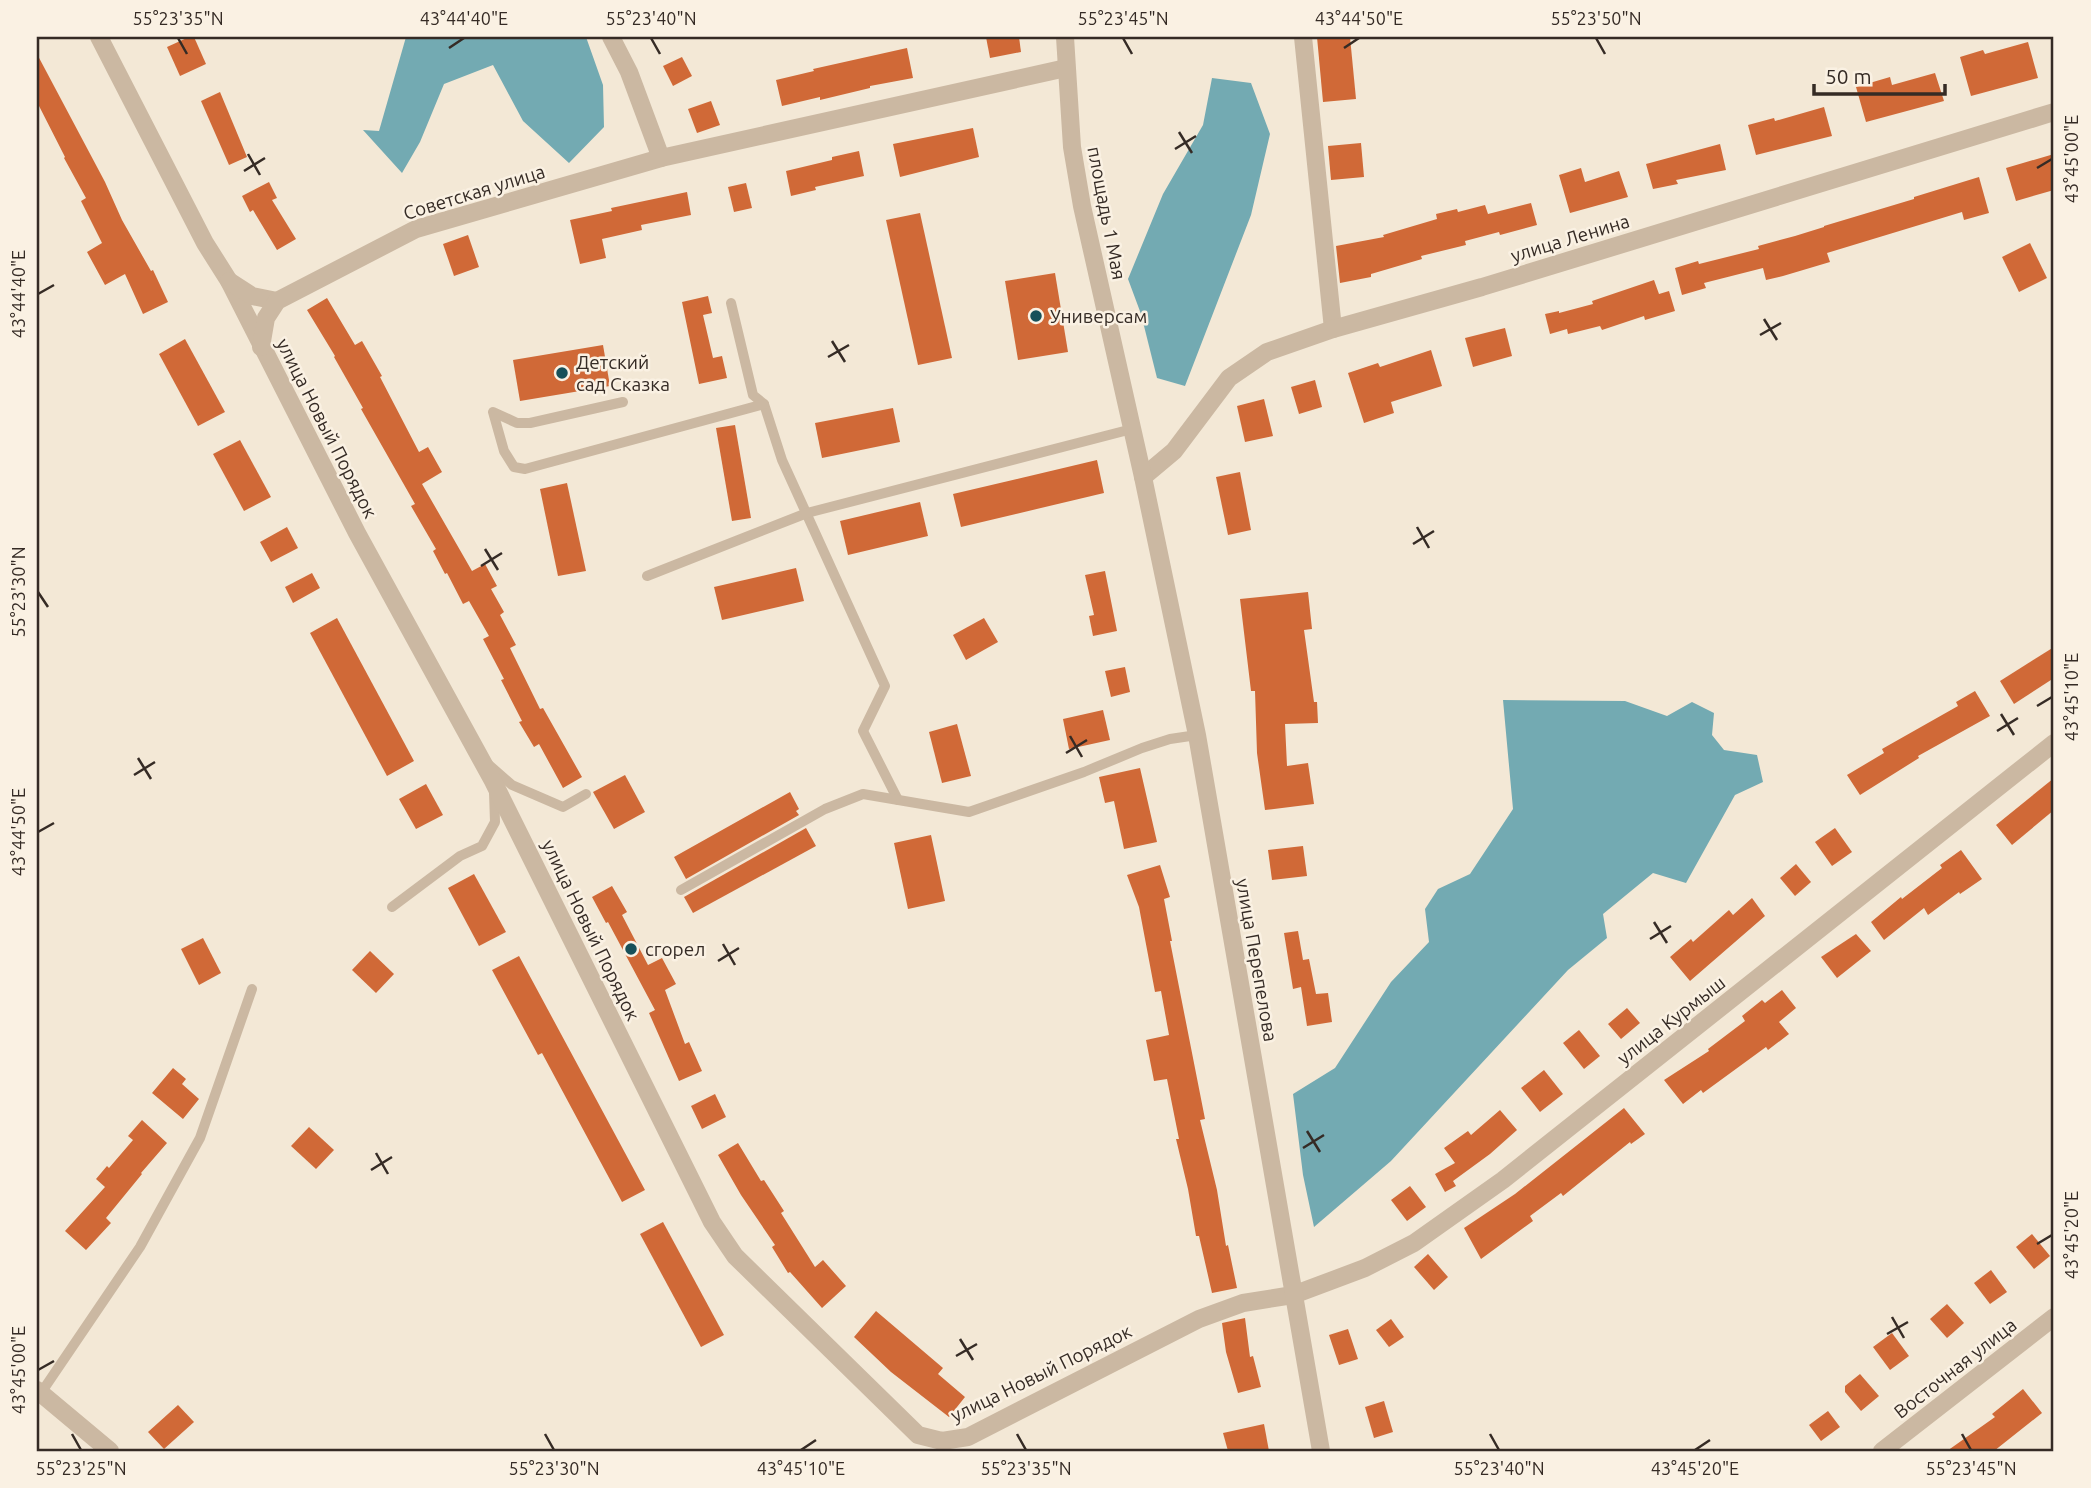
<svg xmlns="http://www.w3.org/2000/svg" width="2091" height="1488" font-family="Ubuntu,sans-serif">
  <rect width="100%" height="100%" fill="#f3e8d6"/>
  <g fill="#73aab2">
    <polygon points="406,37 586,37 603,85 604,127 569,163 523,121 493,65 444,84 420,142 402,173 363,130 379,131"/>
    <polygon points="1212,78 1251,83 1270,134 1251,215 1185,386 1157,378 1141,314 1128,279 1163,194 1203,125"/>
    <polygon points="1503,700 1625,701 1667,716 1692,702 1714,713 1712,735 1724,750 1757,755 1763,782 1735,795 1686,883 1653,873 1603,914 1607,938 1568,970 1391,1161 1314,1227 1303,1175 1293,1094 1335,1068 1391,982 1429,942 1425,909 1438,889 1470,874 1513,809"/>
  </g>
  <g fill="#d06937">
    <polygon points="189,37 194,37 206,64 180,76 167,47"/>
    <polygon points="986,37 1019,37 1021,52 990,58"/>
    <polygon points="1317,37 1350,37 1356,99 1323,102"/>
    <polygon points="2028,42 2038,78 1971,96 1960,57 1983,50 1985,54"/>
    <polygon points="907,48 913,78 870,86 870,88 820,100 820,97 782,106 776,80 814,71 813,69"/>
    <polygon points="37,54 105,182 122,220 151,271 153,270 168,302 143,314 125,274 105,285 87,252 102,243 81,201 86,198 64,158 65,157 37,102"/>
    <polygon points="682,57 692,76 673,86 663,66"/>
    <polygon points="1935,73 1944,101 1866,122 1856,87 1890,77 1892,85"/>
    <polygon points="220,92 247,157 229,165 201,101"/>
    <polygon points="711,101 720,125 697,133 688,109"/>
    <polygon points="1824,107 1832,136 1756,155 1748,125 1774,118 1775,121"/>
    <polygon points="973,128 979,157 900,177 893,144"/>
    <polygon points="1361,143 1364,177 1331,180 1328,146"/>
    <polygon points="1720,144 1726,170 1676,180 1678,184 1653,189 1646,164"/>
    <polygon points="859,151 864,176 815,187 816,190 791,196 786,171 832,160 832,157"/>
    <polygon points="2054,154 2054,190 2016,201 2006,168"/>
    <polygon points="1581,168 1585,182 1619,171 1628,197 1570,213 1559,175"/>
    <polygon points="1979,177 1989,213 1964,220 1962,212 1827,253 1830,262 1783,276 1766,280 1763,268 1704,283 1706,288 1682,295 1675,268 1698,261 1699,264 1759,249 1758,246 1795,236 1824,227 1824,226 1914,199 1914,197"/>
    <polygon points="269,182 277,198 272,200 296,239 277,250 253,210 250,212 242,196"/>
    <polygon points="746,183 752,208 734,212 728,187"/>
    <polygon points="687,192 691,215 641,225 642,230 602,239 606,258 580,264 570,220 612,211 611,208"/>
    <polygon points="1531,203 1537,225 1500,235 1499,232 1465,241 1466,245 1421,256 1422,259 1371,274 1371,277 1340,283 1336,246 1384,237 1383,235 1437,219 1436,214 1457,209 1458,212 1485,205 1488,214"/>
    <polygon points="920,213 952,358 918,365 886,220"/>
    <polygon points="468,235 479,267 454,276 443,244"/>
    <polygon points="2030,243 2047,278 2019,292 2002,257"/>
    <polygon points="1055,273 1068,352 1018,360 1005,281"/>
    <polygon points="1654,280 1659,294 1669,291 1675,311 1645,320 1644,316 1602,330 1600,326 1568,334 1567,329 1550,334 1545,314 1559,311 1559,313 1593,304 1592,301"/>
    <polygon points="708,296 712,313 703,315 713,358 722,356 727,378 699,384 682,302"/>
    <polygon points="327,298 355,345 362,341 382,376 380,377 419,452 428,447 442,472 422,484 472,571 485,564 497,586 491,589 504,612 500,615 516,645 510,648 540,709 543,708 582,777 563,788 539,744 534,747 519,722 522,721 501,680 504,679 483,639 489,636 469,601 463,604 447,573 445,574 433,551 436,549 411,506 415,504 361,409 363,408 334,357 335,356 307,310"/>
    <polygon points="1505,328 1512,356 1473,367 1465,338"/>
    <polygon points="185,339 225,412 198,426 159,354"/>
    <polygon points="603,345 610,386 520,401 513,360"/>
    <polygon points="1431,350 1442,386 1391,402 1394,413 1364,423 1348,373 1378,363 1380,367"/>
    <polygon points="1315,380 1322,407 1299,414 1291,387"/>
    <polygon points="1264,399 1273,436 1245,442 1237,406"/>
    <polygon points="893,408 900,442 822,458 815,423"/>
    <polygon points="735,425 751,518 732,521 716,428"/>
    <polygon points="240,440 271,497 244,511 213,454"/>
    <polygon points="1097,460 1104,493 961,527 953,494"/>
    <polygon points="1240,472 1251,530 1228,535 1216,477"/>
    <polygon points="567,483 586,571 558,576 540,489"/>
    <polygon points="920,502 928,536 848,555 840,521"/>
    <polygon points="287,527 298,548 271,562 260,542"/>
    <polygon points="796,568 804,601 722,620 714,587"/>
    <polygon points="1105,571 1117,631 1093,636 1089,616 1094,615 1085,575"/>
    <polygon points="312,573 320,588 293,603 285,587"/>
    <polygon points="1308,592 1312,629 1304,630 1314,702 1317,702 1318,723 1285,724 1287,766 1308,763 1314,804 1265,810 1257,753 1255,691 1251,691 1240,599"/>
    <polygon points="337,618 414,761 387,776 310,633"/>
    <polygon points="984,618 998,642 966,660 953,635"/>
    <polygon points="2054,647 2054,678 2014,704 2000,681"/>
    <polygon points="1125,667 1130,692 1111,697 1105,671"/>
    <polygon points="1975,691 1990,716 1918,756 1919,758 1860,795 1847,775 1884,753 1882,749 1958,706 1956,702"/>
    <polygon points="1103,710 1110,740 1069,749 1063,719"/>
    <polygon points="957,724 971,776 942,783 929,732"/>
    <polygon points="1140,768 1157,842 1124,849 1114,801 1105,803 1099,777"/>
    <polygon points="625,775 645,812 614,829 593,792"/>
    <polygon points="2054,778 2054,810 2012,845 1996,825"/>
    <polygon points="426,784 443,815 416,829 399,799"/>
    <polygon points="790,792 799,809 796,811 799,815 686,879 674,857"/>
    <polygon points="806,828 816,846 693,913 684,897"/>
    <polygon points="1835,828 1852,852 1832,866 1815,842"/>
    <polygon points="931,835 945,901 908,909 894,843"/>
    <polygon points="1303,846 1307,876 1272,880 1268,850"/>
    <polygon points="1961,850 1982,879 1960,894 1959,892 1928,915 1924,908 1884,940 1871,922 1901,897 1902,899 1942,868 1940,865"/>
    <polygon points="1796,864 1811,882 1795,896 1780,878"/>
    <polygon points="1160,865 1170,897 1164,899 1172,941 1170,941 1205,1119 1200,1120 1217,1190 1226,1246 1228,1245 1237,1288 1212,1293 1199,1236 1196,1236 1188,1189 1176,1139 1179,1139 1167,1079 1154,1081 1146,1040 1169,1035 1161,991 1155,992 1139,907 1127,875"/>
    <polygon points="474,874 506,932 479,946 448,888"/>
    <polygon points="612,886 627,912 622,915 648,965 662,958 676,984 665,990 685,1044 689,1042 702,1071 679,1081 649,1013 655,1010 608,922 606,923 592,897"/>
    <polygon points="1752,898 1765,916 1690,981 1670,957 1691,939 1693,942 1729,910 1733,915"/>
    <polygon points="1298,931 1303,960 1309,959 1316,994 1328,993 1332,1022 1307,1026 1301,987 1293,989 1284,933"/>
    <polygon points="1856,934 1871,951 1837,978 1821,957"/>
    <polygon points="203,938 221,973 199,985 181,949"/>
    <polygon points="370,951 394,974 376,993 352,970"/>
    <polygon points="519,956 645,1190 622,1202 542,1053 538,1055 492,970"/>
    <polygon points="1782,990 1796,1008 1779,1022 1789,1034 1768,1050 1766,1047 1703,1093 1701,1090 1683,1104 1664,1080 1709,1051 1708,1049 1745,1021 1742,1016 1762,1000 1765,1003"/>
    <polygon points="1627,1008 1640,1023 1621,1039 1608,1024"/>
    <polygon points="1579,1030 1600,1056 1584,1069 1563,1043"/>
    <polygon points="173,1068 186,1079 182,1084 199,1099 183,1119 152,1093"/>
    <polygon points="1544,1070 1563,1094 1540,1112 1521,1088"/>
    <polygon points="715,1094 726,1117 702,1129 691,1106"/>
    <polygon points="1624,1108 1645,1134 1631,1144 1630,1142 1563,1196 1561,1193 1530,1216 1533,1221 1481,1259 1464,1228 1515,1194"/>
    <polygon points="1500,1110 1517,1130 1490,1154 1453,1181 1456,1186 1445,1192 1435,1174 1455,1163 1444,1148 1468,1131 1471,1135"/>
    <polygon points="142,1120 167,1143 141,1173 142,1174 106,1218 111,1223 86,1250 65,1231 105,1187 96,1179 107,1166 109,1168 133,1140 128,1136"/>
    <polygon points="309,1127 334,1150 316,1169 291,1146"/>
    <polygon points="738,1143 761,1181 764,1180 784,1211 781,1213 815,1267 823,1260 846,1286 822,1308 790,1272 788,1273 772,1247 775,1245 741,1195 718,1155"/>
    <polygon points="1410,1186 1426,1207 1407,1221 1391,1200"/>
    <polygon points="663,1222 724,1335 701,1347 640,1234"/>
    <polygon points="2032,1234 2050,1256 2034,1269 2016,1247"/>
    <polygon points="1428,1254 1448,1277 1434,1290 1414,1267"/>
    <polygon points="1991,1270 2007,1292 1990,1304 1974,1283"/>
    <polygon points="1947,1304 1964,1323 1947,1338 1930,1319"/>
    <polygon points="876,1311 943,1368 938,1374 965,1397 949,1417 891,1372 854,1337"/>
    <polygon points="1245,1318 1250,1357 1253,1356 1261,1387 1238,1393 1226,1352 1222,1323"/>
    <polygon points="1391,1319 1404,1337 1389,1347 1376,1330"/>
    <polygon points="1348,1329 1358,1359 1339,1365 1329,1335"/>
    <polygon points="1892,1333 1909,1356 1890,1370 1873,1347"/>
    <polygon points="1860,1374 1879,1396 1861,1411 1845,1392 1845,1386"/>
    <polygon points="2023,1389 2042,1413 1994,1451 1947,1451 1995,1417 1992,1414"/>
    <polygon points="1384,1401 1393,1432 1374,1438 1365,1407"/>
    <polygon points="178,1405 194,1422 164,1449 148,1432"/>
    <polygon points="1828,1411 1840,1427 1821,1441 1809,1425"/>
    <polygon points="1264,1424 1269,1451 1228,1451 1223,1433"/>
  </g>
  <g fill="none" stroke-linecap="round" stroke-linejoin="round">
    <g stroke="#cbb8a2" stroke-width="10">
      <polyline points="731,303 753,395 764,404 782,460 885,686 863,731 898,800"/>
      <polyline points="623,402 530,423 517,423 493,412 504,451 514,467 525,469 764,404"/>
      <polyline points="647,576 807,513 1132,429"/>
      <polyline points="489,765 512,785 563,807 586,794"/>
      <polyline points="681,890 825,809 863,794 969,812 1084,772 1142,748 1170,739 1197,735"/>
      <polyline points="392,907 460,856 482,846 495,822 494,792"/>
      <polyline points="41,1393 140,1247 200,1138 252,989"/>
    </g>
    <g stroke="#cbb8a2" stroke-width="18">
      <polyline points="99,37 205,243 229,281 357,533 493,781 712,1222 735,1256 918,1435 942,1441 968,1437 1199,1319 1243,1303 1293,1295 1365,1268 1414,1243 1503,1180 2054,743"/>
      <polyline points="611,37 629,72 661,158"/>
      <polyline points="1303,37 1333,329"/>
      <polyline points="229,281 252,296 277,301"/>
      <polyline points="261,347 266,318 277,301 416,229 661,158 1066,68"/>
      <polyline points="1143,477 1174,451 1229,378 1267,352 1333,329 1482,287 2054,112"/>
      <polyline points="37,1390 110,1451"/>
      <polyline points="1882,1451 2054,1317"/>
    </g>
    <polyline stroke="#cbb8a2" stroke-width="18" points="1065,37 1072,147 1082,206 1143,477 1197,735 1321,1451"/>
  </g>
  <path fill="none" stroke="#352b25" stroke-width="2.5" d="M178,38l9,16M651,38l9,16M1123,38l9,16M1596,38l9,16M449,48l15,-10M1344,48l15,-10M1179,132l13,21M1175,149l21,-13M248,154l12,21M2037,168l15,-9M244,171l21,-13M38,294l16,-9M1764,319l13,21M1760,335l21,-12M832,341l13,21M828,357l21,-12M1417,527l12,21M1413,544l21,-13M485,549l13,21M481,566l21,-13M38,592l10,15M2037,706l15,-9M2001,714l13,21M1997,731l21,-13M1070,736l12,21M1066,753l21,-13M138,758l13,21M134,775l21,-13M38,832l16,-9M1654,922l13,21M1650,939l21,-13M723,944l12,21M718,961l21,-13M1307,1131l13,21M1303,1148l21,-13M376,1153l12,21M371,1170l21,-13M2037,1244l15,-9M1892,1317l12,21M1887,1334l21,-12M960,1339l13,21M956,1356l21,-12M38,1370l16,-9M72,1434l9,16M545,1434l9,16M1017,1434l9,16M1490,1434l9,16M1962,1434l9,16M801,1450l15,-10M1695,1450l15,-10"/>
  <g fill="#175059" stroke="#faf1e3" stroke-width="2.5">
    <circle cx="1036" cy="316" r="7"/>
    <circle cx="562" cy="373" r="7"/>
    <circle cx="631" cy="949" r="7"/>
  </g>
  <g text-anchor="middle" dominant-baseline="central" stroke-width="5" stroke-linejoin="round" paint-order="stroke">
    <g font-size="19" fill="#352b25" stroke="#faf1e3">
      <text transform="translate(474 192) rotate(-17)">Советская улица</text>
      <text transform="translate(1107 213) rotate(79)">площадь 1 Мая</text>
      <text transform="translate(1570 238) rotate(-17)">улица Ленина</text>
      <text transform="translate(327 428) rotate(63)">улица Новый Порядок</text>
      <text transform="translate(591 930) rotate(64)">улица Новый Порядок</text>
      <text transform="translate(1257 960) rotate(80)">улица Перепелова</text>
      <text transform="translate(1671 1020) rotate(-38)">улица Курмыш</text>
      <text transform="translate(1955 1368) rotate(-38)">Восточная улица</text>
      <text transform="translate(1041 1373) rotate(-26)">улица Новый Порядок</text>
    </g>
    <g font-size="19" fill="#352b25" stroke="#faf1e3" text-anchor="start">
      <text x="1050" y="316">Универсам</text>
      <text x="576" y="362">Детский<tspan x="576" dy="22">сад Сказка</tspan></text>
      <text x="645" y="949">сгорел</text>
    </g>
  </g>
  <rect width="2091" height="1488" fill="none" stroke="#faf1e3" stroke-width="77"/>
  <path d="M1814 84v10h131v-10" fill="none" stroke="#352b25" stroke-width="3.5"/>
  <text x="1825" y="84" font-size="21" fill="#352b25" stroke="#faf1e3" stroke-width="5" paint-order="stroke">50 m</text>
  <rect x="38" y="38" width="2014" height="1412" fill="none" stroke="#352b25" stroke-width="2.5"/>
  <g font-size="18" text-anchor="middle" fill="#352b25">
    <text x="178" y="25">55°23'35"N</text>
    <text x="464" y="25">43°44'40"E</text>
    <text x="651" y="25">55°23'40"N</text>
    <text x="1123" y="25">55°23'45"N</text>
    <text x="1359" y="25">43°44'50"E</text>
    <text x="1596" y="25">55°23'50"N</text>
    <text transform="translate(2072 159) rotate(-90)" y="6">43°45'00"E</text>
    <text transform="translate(19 294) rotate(-90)" y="6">43°44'40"E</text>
    <text transform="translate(19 592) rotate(-90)" y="6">55°23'30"N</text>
    <text transform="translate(2072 697) rotate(-90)" y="6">43°45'10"E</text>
    <text transform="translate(19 832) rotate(-90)" y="6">43°44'50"E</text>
    <text transform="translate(2072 1235) rotate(-90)" y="6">43°45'20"E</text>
    <text transform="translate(19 1370) rotate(-90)" y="6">43°45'00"E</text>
    <text x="81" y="1475">55°23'25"N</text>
    <text x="554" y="1475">55°23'30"N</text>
    <text x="801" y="1475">43°45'10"E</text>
    <text x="1026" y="1475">55°23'35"N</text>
    <text x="1499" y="1475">55°23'40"N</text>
    <text x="1695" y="1475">43°45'20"E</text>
    <text x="1971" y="1475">55°23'45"N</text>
  </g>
</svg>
